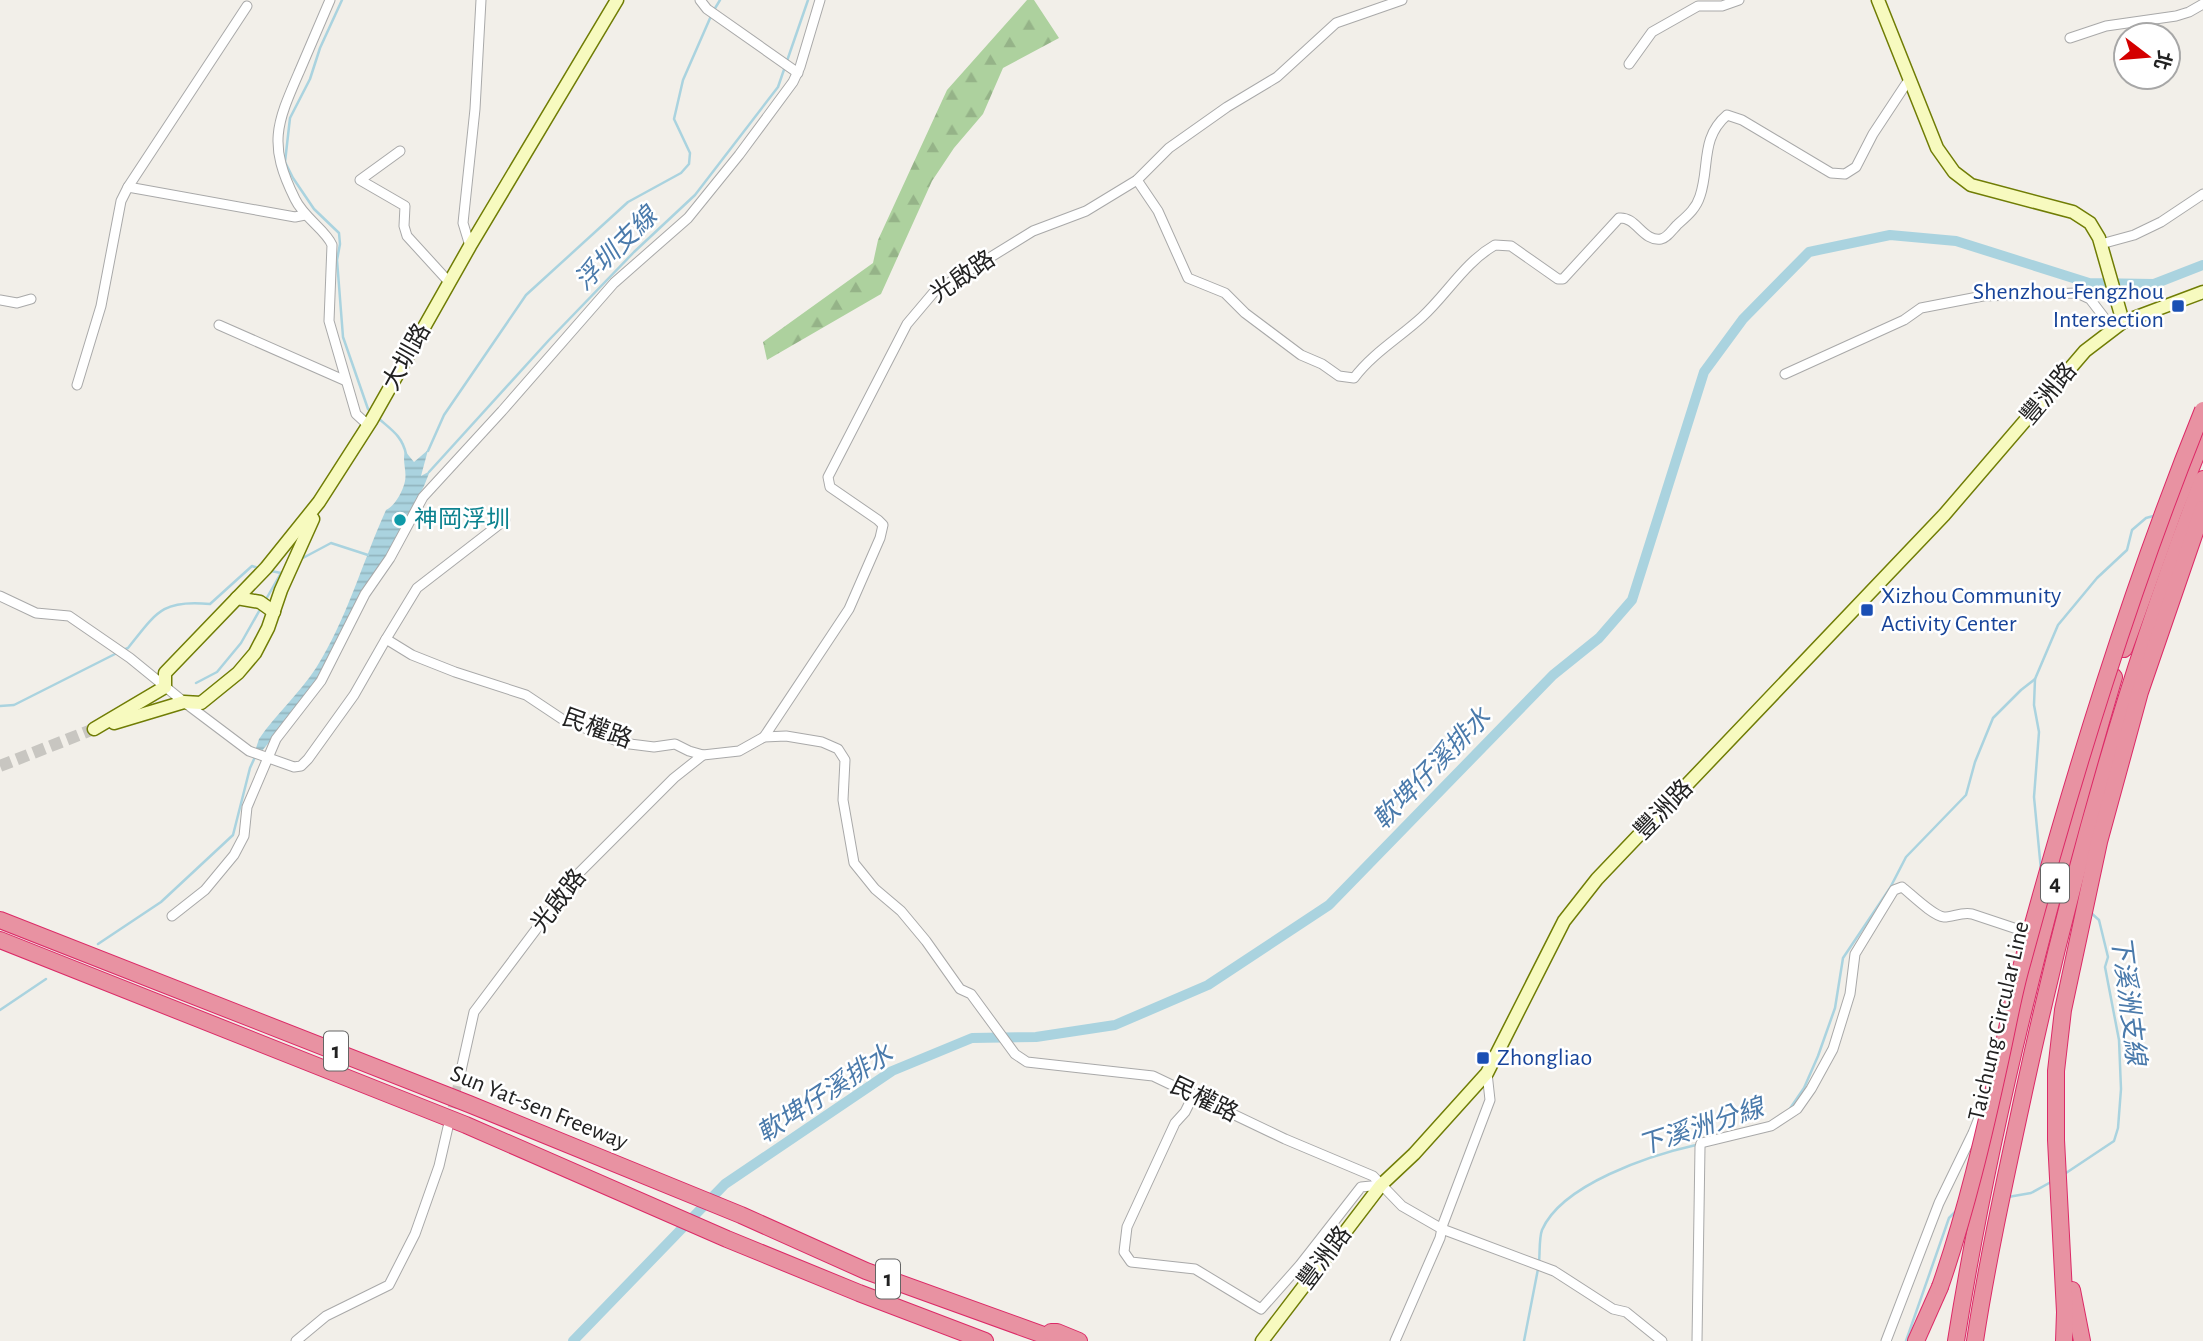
<svg xmlns="http://www.w3.org/2000/svg" width="2203" height="1341" font-family="'Alegreya Sans','Noto Sans TC',sans-serif">
  <defs>
    <pattern id="forest-firs" width="22" height="20" patternUnits="userSpaceOnUse" patternTransform="scale(1.75)"><rect width="22" height="20" fill="#add19e"/><path d="M5 1l3.5 6h-7zM16 11l3.5 6h-7z" fill="#95b388"/></pattern>
    <pattern id="water-rules" width="6" height="5" patternUnits="userSpaceOnUse" patternTransform="scale(1.75)"><rect width="6" height="5" fill="#aad3df"/><path d="M0 2.5h6" fill="none" stroke="#92b5bf"/></pattern>
  </defs>
  <rect width="100%" height="100%" fill="#f2efe9"/>
  <polygon fill="url(#forest-firs)" points="1027,0 1034,0 1059,38 1003,68 983,114 954,148 932,181 881,294 767,360 763,342 873,263 878,240 947,90"/>
  <path fill="url(#water-rules)" d="M428,450l-7,26 9,-5 -6,15 -102,193 -61,73h-4l-1,-4 3,-9c17,-25 40,-45 57,-71 31,-49 46,-105 70,-158 9,-4 17,-19 19,-29 2,-10 -3,-20 0,-30l9,11z"/>
  <g fill="none" stroke-linecap="round" stroke-linejoin="round">
    <g stroke="#aad3df" stroke-width="2.5">
      <polyline points="342,0 320,48 310,79 290,118 285,162 293,178 314,209 339,233 340,244 337,260 343,337 368,409 372,412"/>
      <polyline points="714,10 720,0"/>
      <path d="M377,417c13,12 25,18 29,37"/>
      <polyline points="428,451 444,415 526,295 628,202 681,173 689,164 690,153 674,119 683,80 711,16"/>
      <polyline points="429,472 549,340 634,252 695,195 778,87 808,0"/>
      <polyline points="301,559 331,543 368,555"/>
      <polyline points="271,571 281,573 284,571"/>
      <polyline points="265,601 281,573"/>
      <path d="M123,650l5,-2c28,-35 34,-49 82,-44l42,-38 9,3"/>
      <polyline points="196,683 217,672 241,643 262,606"/>
      <polyline points="0,706 14,705 117,653"/>
      <polyline points="2041,870 2034,797 2039,732 2034,705 2035,679 2058,625 2097,578 2127,550 2132,530 2146,518 2157,515"/>
      <polyline points="98,944 161,902 233,835 250,768 255,757"/>
      <polyline points="0,1010 46,979"/>
      <polyline points="1789,1110 1804,1088 1818,1056 1835,1008 1843,958 1890,888 1906,857 1966,795 1975,762 1993,718 2021,690 2035,679"/>
      <polyline points="2063,1175 2114,1141 2118,1128 2121,1089 2119,1040 2105,967 2108,957 2099,920 2090,912"/>
      <polyline points="2008,1197 2031,1193 2051,1182"/>
      <path d="M1539,1262c1,-9 0,-24 3,-32 20,-46 109,-75 154,-85"/>
      <polyline points="1524,1341 1538,1269"/>
      <polyline points="1906,1341 1949,1218 1956,1211"/>
    </g>
    <polyline stroke="#aad3df" stroke-width="10" points="573,1341 725,1184 892,1071 972,1038 1036,1037 1115,1025 1208,985 1329,905 1553,675 1599,638 1632,600 1704,372 1743,319 1809,252 1890,235 1956,241 2089,283 2154,284 2203,265"/>
    <polyline stroke="#c8c6c1" stroke-width="9" stroke-dasharray="9 4.5" stroke-linecap="butt" points="449,1121 460,1075"/>
    <polyline stroke="#c8c6c1" stroke-width="12" stroke-dasharray="12 6" stroke-linecap="butt" points="0,766 94,729"/>
    <g stroke="#a9a9a9" stroke-width="11">
      <g id="street">
        <path d="M330,0c-10,23 -20,47 -30,70 -23,53 -33,73 -5,129 9,19 31,31 37,46l-3,76 27,93 12,11"/>
        <polyline points="700,0 707,9 798,73"/>
        <polyline points="2070,38 2106,26 2176,16 2189,12 2203,4"/>
        <polyline points="1629,64 1652,32 1698,6 1722,6 1739,0"/>
        <polyline points="400,151 360,180 405,206 404,226 407,236 449,282"/>
        <path d="M1137,180l21,31 30,67 37,15 20,20 56,42 21,9 17,12 15,2c19,-25 45,-40 68,-61 25,-23 43,-55 73,-72l16,1 47,33h5l56,-61c17,-2 24,24 42,21 6,-1 11,-9 16,-14 10,-9 19,-16 23,-29 10,-29 0,-58 27,-81l15,5 89,53 14,1 11,-7 17,-33 33,-50 5,-2"/>
        <polyline points="128,187 247,6"/>
        <polyline points="2101,244 2134,235 2161,222 2203,194"/>
        <polyline points="470,246 463,223 475,109 481,0"/>
        <polyline points="0,300 17,303 31,299"/>
        <polyline points="219,325 346,381"/>
        <polyline points="1785,374 1904,320 1921,308 1983,296 2077,293 2090,299 2113,329"/>
        <polyline points="77,385 101,306 121,201 128,187 295,217 305,215"/>
        <polyline points="0,596 36,613 69,616 130,658 184,702 249,751 294,767 301,766 308,759 354,695 386,639 412,655 455,672 526,695 562,719 622,743 654,747 675,744 689,751 703,755 739,751 764,737 786,736 822,742 838,749 845,760 843,800 854,863 875,889 901,911 926,941 960,989 971,994 1015,1054 1027,1062 1153,1076 1285,1139 1373,1176 1402,1206 1442,1229 1554,1271 1613,1309 1626,1312 1662,1341"/>
        <polyline points="386,639 417,588 505,520"/>
        <polyline points="764,737 849,609 880,538 883,525 878,520 830,487 828,477 907,324 934,292 1033,231 1086,211 1137,180 1169,148 1227,107 1277,77 1336,23 1402,0"/>
        <polyline points="172,916 205,890 234,855 244,836 247,807 276,739 321,681 365,594 390,558 423,497 502,411 614,283 688,218 739,155 793,82 800,67 820,0"/>
        <polyline points="460,1075 474,1012 577,875 674,778 703,755"/>
        <polyline points="1194,1094 1185,1112 1175,1123 1127,1227 1124,1252 1131,1262 1195,1269 1261,1309 1300,1265 1361,1187 1381,1185"/>
        <polyline points="296,1341 326,1316 389,1285 415,1234 439,1166 448,1127"/>
        <polyline points="1395,1341 1440,1238 1443,1224 1490,1100 1487,1073"/>
        <path d="M1697,1341l3,-194 1,-4 70,-17 26,-17 14,-20 22,-40 17,-55 5,-40 39,-64 8,-3c9,7 31,29 42,30 9,0 17,-5 28,-3l60,20"/>
        <polyline points="1886,1341 1939,1203 1973,1133 1983,1108"/>
      </g>
    </g>
    <g stroke="#707d05" stroke-width="15">
      <g id="secondary">
        <polyline points="1878,0 1937,148 1954,172 1971,185 2073,212 2090,223 2099,238 2123,322"/>
        <polyline points="237,598 260,602 274,612"/>
        <polyline points="114,723 184,702 201,703 238,673 255,653 268,628 281,590 313,519"/>
        <polyline points="94,729 165,687 165,673 266,568 319,502 371,421 470,246 617,0"/>
        <polyline points="1262,1341 1381,1185 1414,1154 1487,1073 1564,921 1597,879 1944,515 2085,351 2123,322 2203,292"/>
      </g>
    </g>
    <g stroke="#dc2a67" stroke-width="18">
      <g id="highway">
        <polyline points="2124,649 2173,513 2203,438"/>
        <polyline points="0,920 469,1104 741,1215 866,1271 1060,1341"/>
        <polyline points="0,940 466,1125 727,1239 859,1293 985,1341"/>
        <polyline points="2072,1290 2082,1341"/>
        <polyline points="1051,1332 1057,1332 1079,1341"/>
        <polyline points="1916,1341 1940,1287"/>
        <path d="M1956,1341c36,-226 94,-446 158,-664"/>
        <path d="M1975,1341c13,-85 32,-170 50,-254 45,-207 101,-411 178,-608"/>
        <polyline points="2064,1341 2065,1312 2056,1140 2056,1071 2063,1010 2099,842 2140,692 2203,509"/>
      </g>
    </g>
    <use href="#street" stroke="#fff" stroke-width="9"/>
    <use href="#secondary" stroke="#f7fabf" stroke-width="12"/>
    <use href="#highway" stroke="#e892a2" stroke-width="16"/>
    <g stroke="#dc2a67" stroke-width="18" stroke-linecap="butt">
      <path id="highway-bridge" d="M1940,1287c26,-75 44,-152 61,-230 7,-31 12,-62 21,-93 51,-188 108,-374 181,-554"/>
    </g>
    <use href="#highway-bridge" stroke="#e892a2" stroke-width="16"/>
  </g>
  <g fill="#1a4fb4" stroke="#fff" stroke-width="2.5">
    <rect x="2171" y="299" width="14" height="14" rx="3.5"/>
    <rect x="1860" y="603" width="14" height="14" rx="3.5"/>
    <rect x="1476" y="1051" width="14" height="14" rx="3.5"/>
  </g>
  <circle fill="#0f9aa8" stroke="#fff" stroke-width="2.5" cx="400" cy="520" r="7"/>
  <g text-anchor="middle" dominant-baseline="central" stroke-width="5" stroke-linejoin="round" paint-order="stroke">
    <g fill="#fff" stroke="#646464" stroke-width="2">
      <rect x="2041" y="863.5" width="28" height="39" rx="5"/>
      <rect x="324" y="1031.5" width="24" height="39" rx="5"/>
      <rect x="876" y="1259.5" width="24" height="39" rx="5"/>
    </g>
    <g font-size="23" font-weight="bold" fill="#222">
      <text x="2055" y="883">4</text>
      <text x="336" y="1051">1</text>
      <text x="888" y="1279">1</text>
    </g>
    <g font-size="24" fill="#222" stroke="#fff">
      <text transform="translate(963 277) rotate(-34)">光啟路</text>
      <text transform="translate(407 357) rotate(-61)">大圳路</text>
      <text transform="translate(2049 394) rotate(-50)">豐洲路</text>
      <text transform="translate(597 729) rotate(20)">民權路</text>
      <text transform="translate(1664 810) rotate(-46)">豐洲路</text>
      <text transform="translate(559 901) rotate(-52)">光啟路</text>
      <text transform="translate(1999 1021) rotate(-77)">Taichung Circular Line</text>
      <text transform="translate(1204 1100) rotate(26)">民權路</text>
      <text transform="translate(539 1108) rotate(22)">Sun Yat-sen Freeway</text>
      <text transform="translate(1325 1258) rotate(-53)">豐洲路</text>
    </g>
    <g font-size="24" fill="#164399" stroke="#fff" text-anchor="start">
      <text x="2164" y="292" text-anchor="end">Shenzhou-Fengzhou<tspan x="2164" dy="28">Intersection</tspan></text>
      <text x="1881" y="596">Xizhou Community<tspan x="1881" dy="28">Activity Center</tspan></text>
      <text x="1497" y="1058">Zhongliao</text>
    </g>
    <g font-size="24" fill="#0d838f" stroke="#fff" text-anchor="start">
      <text x="414" y="520">神岡浮圳</text>
    </g>
    <g font-size="26" font-style="italic" fill="#4a7aab" stroke="#fff">
      <text transform="translate(616 249) rotate(-45)">浮圳支線</text>
      <text transform="translate(1432 769) rotate(-46)">軟埤仔溪排水</text>
      <text transform="translate(2128 1000) rotate(83)">下溪洲支線</text>
      <text transform="translate(825 1094) rotate(-33)">軟埤仔溪排水</text>
      <text transform="translate(1701 1127) rotate(-18)">下溪洲分線</text>
    </g>
  </g>
  <g transform="translate(2147 56) rotate(106)"><circle r="33" fill="#ffffff" stroke="#a7a7a7" stroke-width="2"/>
  <path d="M0-5L12 26L0 18L-12 26Z" fill="#d40000"/>
  <text y="-10" font-size="19" font-weight="bold" text-anchor="middle" fill="#222222">北</text>
  </g>
</svg>
